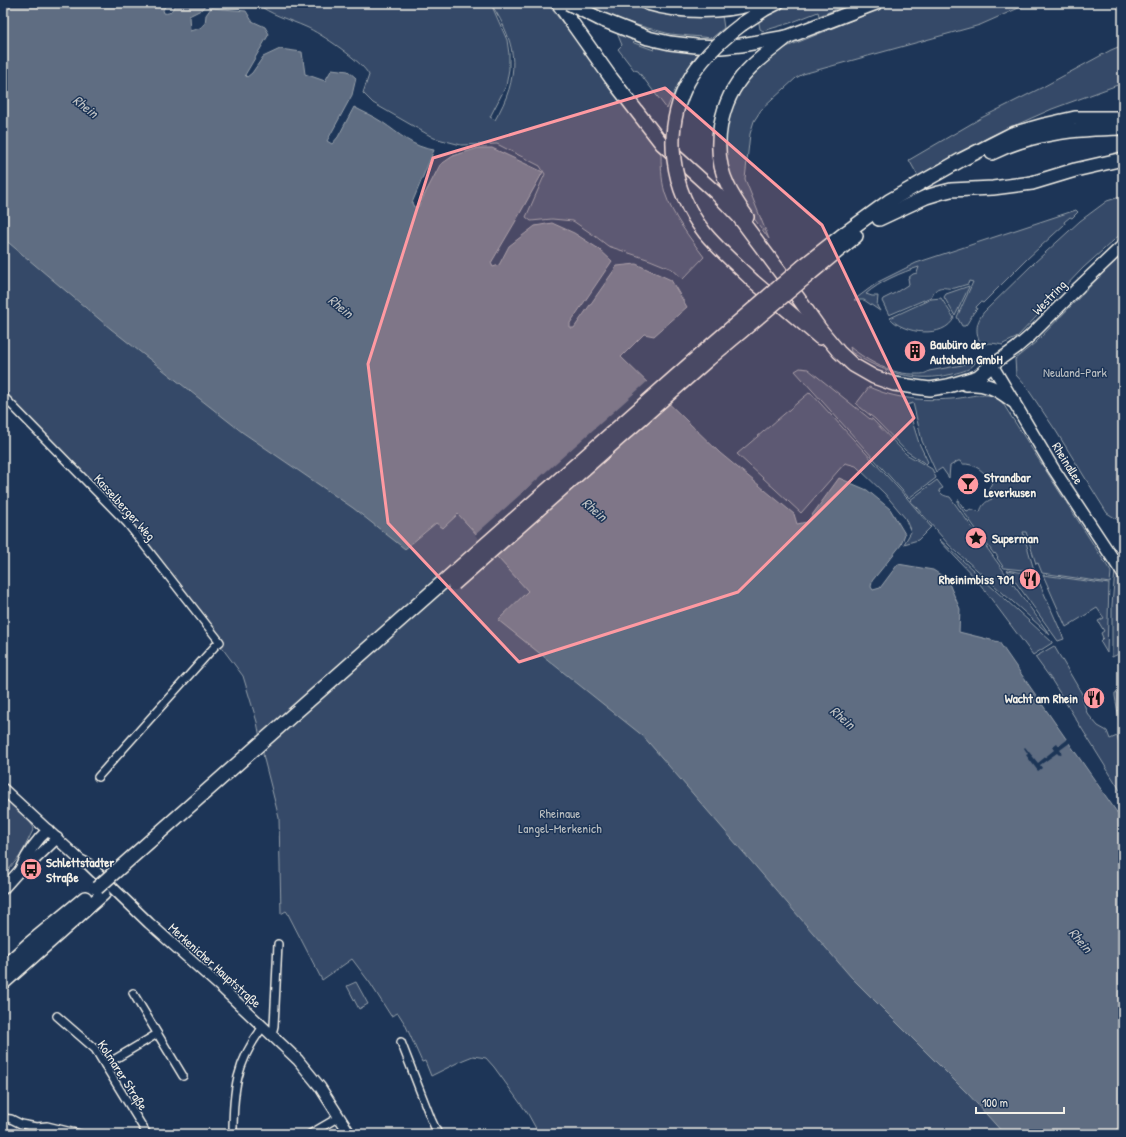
<svg xmlns="http://www.w3.org/2000/svg" width="1126" height="1137" font-family="'Patrick Hand',sans-serif">
  <rect width="100%" height="100%" fill="#1d3557"/>
  <filter id="ink" filterUnits="userSpaceOnUse"><feTurbulence type="fractalNoise" baseFrequency=".025" numOctaves="2"/><feDisplacementMap in="SourceGraphic" scale="8" xChannelSelector="R" yChannelSelector="G"/><feConvolveMatrix kernelMatrix="1 2 1 2 8 2 1 2 1" color-interpolation-filters="sRGB"/></filter>
  <g filter="url(#ink)">
    <g fill="#354a67" stroke="#949ea8" fill-rule="evenodd">
      <path d="M256,3h291l114,146c0,15 0,30 4,44 7,22 25,45 39,64l-21,22 -11,-10 -22,-9 -42,-14 -13,-10 -22,-15 -21,-2 -21,2 -5,-4 19,-43 -5,-8 -43,-22 -36,1 -27,-7 -61,-35 -10,-10 6,-18c-7,-14 -49,-42 -63,-48 -18,-8 -35,-12 -50,-24zM491,4c28,42 29,73 4,116l-5,-3 16,-31 3,-17v-15l-2,-14z"/>
      <polygon points="581,3 633,3 653,8 722,15 724,28 712,38 670,34 644,27 607,16"/>
      <polygon points="794,3 851,3 819,16 818,12 790,23 763,31 760,29 758,18"/>
      <polygon points="894,3 1030,3 980,25 803,74 796,78 761,110 754,121 750,134 745,179 769,239 745,206 735,188 727,165 725,143 729,109 741,84 757,66 784,48"/>
      <path d="M617,33l12,5 5,5 20,7 1,-4 44,6c-13,18 -24,36 -32,57l-29,-38 -4,-1 -16,-21 4,-4z"/>
      <polygon points="1123,45 1123,83 1052,109 989,137 918,176 909,160 981,118 1041,88 1111,50"/>
      <polygon points="3,53 1123,1134 539,1134 528,1114 494,1067 486,1058 473,1056 463,1060 431,1076 425,1061 422,1062 405,1024 398,1013 391,1016 370,983 352,959 322,980 287,912 286,911 281,914 279,818 264,759 257,722 243,676 205,625 125,524 3,395"/>
      <path d="M1123,196v36l-40,36 -67,70 -13,6v1c-7,-1 -15,-4 -21,1 -7,-12 -7,-23 2,-34l50,-49 46,-42 27,-20z"/>
      <path d="M1076,210l2,2 -6,6 -2,-1 -6,5 1,2 -38,35 -44,44 -2,-1 -5,5 1,2c-6,5 -7,12 -12,17h-3l-5,-9 16,-35 -4,-1 -1,3c-4,1 -9,3 -13,4 -10,2 -17,-6 -24,9l-42,18 -7,-14 1,-2 12,-6 14,-9 -1,-6 5,-4 4,-1 2,-6c-17,5 -40,15 -53,27l6,2h6l-1,10 3,5 -16,-11h-10l24,-18 38,-19z"/>
      <polygon points="1123,254 1123,523 1121,522 1107,513 1056,431 1025,385 1016,375 1015,359 1036,342 1104,272"/>
      <polygon points="969,286 969,287 955,316 944,297 946,294"/>
      <path d="M941,298l13,20c-10,21 -51,16 -64,0l41,-19z"/>
      <path d="M850,347c19,15 42,28 67,27 5,0 8,0 12,-3l33,-6 10,-5 4,1c-4,9 -13,10 -23,13 -37,9 -70,-1 -102,-22z"/>
      <polygon points="800,368 808,369 870,419 872,419 906,454 932,469 936,478 909,498 795,371"/>
      <path d="M869,387c26,12 54,14 82,12 18,-1 31,-9 49,0l111,173 -1,11 -68,-10 -4,-10 -2,1 -10,-32h-3l11,38 -2,1 -28,-3 -7,-10 1,-1 -3,-4 -1,1 -36,-50v-4h1l3,6 5,5 4,-2 9,3c2,-7 5,-10 12,-13l-3,-11 3,-5c-7,-11 -17,-20 -30,-19l-2,-3h-2l-8,5 -1,12 -7,-10 -6,4 -14,-31 -9,-38 -6,2 12,38 9,19 -2,2 -20,-13 -31,-32 -19,-15z"/>
      <polygon points="810,392 907,498 931,527 918,540 904,544 911,532 905,518 885,494 856,466 845,463 801,513 737,454"/>
      <path d="M937,480l6,8 -4,2c2,5 6,6 11,7l100,138 -101,-90 -39,-45z"/>
      <polygon points="939,539 1052,642 1052,643 1033,655 977,580 939,540"/>
      <polygon points="1007,570 1036,575 1064,639 1058,641"/>
      <polygon points="1115,571 1123,582 1123,652 1112,657 1112,605"/>
      <polygon points="1043,575 1109,584 1107,653 1100,641 1103,638 1101,633 1104,631 1098,621 1104,618 1097,608 1066,627"/>
      <polygon points="1054,646 1082,694 1083,700 1087,713 1098,726 1107,731 1110,739 1117,736 1123,759 1123,795 1051,679 1035,657"/>
      <polygon points="1119,692 1123,695 1123,742 1115,696 1115,693"/>
      <polygon points="3,795 28,819 34,828 21,855 3,876"/>
      <polygon points="356,982 368,1004 359,1009 347,986"/>
    </g>
    <path fill="#5e6d82" stroke="#9aa2ab" d="M3,3h164l-4,7 1,3c7,2 9,-5 12,-10h31l-6,7 -12,6 1,15 10,-3 5,-4 1,-9 5,-7 35,3 6,10 13,6 4,7 -24,41 2,2 5,-4 11,-16 17,-8 22,3 3,22 20,7 7,-12 16,2 8,7 -4,17 -25,46 5,3 6,-7 16,-30c9,5 19,9 28,15 18,12 30,25 52,28l-22,53 2,4h4l22,-42 13,-9 25,-8h14l51,24 -29,52 -23,39 2,4 6,-2 10,-19 26,-20 17,-3 22,10 25,16 13,12 -42,62v5h4l43,-62 19,-2 35,16 16,27 -33,29 -10,-2 -23,23 99,96 74,61 3,10 10,-2 32,-44 28,12 23,19 15,25 -4,11 -29,36 -1,6 2,3 7,-2 18,-24 35,6 14,9 13,30 -1,23 40,10 124,179v313h-119l-35,-39 -118,-118 -208,-241 -145,-116 30,-29 -70,-77 -15,14 -7,-5 -31,26 -52,-41 -111,-76 -131,-103 -108,-91z"/>
    <g fill="#1d3557">
      <polygon points="648,381 670,402 495,557 475,535"/>
      <polygon points="1068,739 1071,742 1060,750 1062,753 1059,755 1057,753 1040,765 1042,768 1038,771 1026,755 1028,754 1024,748 1025,747 1038,763 1054,750 1052,747 1057,743 1059,746"/>
    </g>
    <g fill="none" stroke-linecap="round" stroke-linejoin="round">
      <g stroke="#f4f1e8" stroke-width="10">
        <g id="street">
          <polyline points="3,396 127,523 220,642 216,645 98,777"/>
          <polyline points="133,993 183,1076"/>
          <polyline points="57,1016 95,1049 147,1134"/>
          <polyline points="270,1033 273,1030 274,1026 278,944"/>
          <polyline points="401,1042 431,1119 438,1134"/>
          <polyline points="105,1065 157,1034"/>
          <polyline points="3,1118 11,1119 21,1124 36,1127 47,1126 80,1134"/>
          <path d="M233,1134c0,-43 3,-72 30,-107"/>
          <polyline points="310,1134 339,1117"/>
        </g>
      </g>
      <g stroke="#f4f1e8" stroke-width="13">
        <g id="secondary">
          <polyline points="3,789 80,860 88,864 149,923 224,990 298,1060 320,1087 350,1134"/>
          <path d="M20,870c7,-16 15,-29 28,-40"/>
          <polyline points="3,889 20,870 29,865 57,838"/>
        </g>
      </g>
      <g stroke="#f4f1e8" stroke-width="14">
        <polyline id="primary" points="1123,245 1079,287 1030,336 1016,348 992,365 1053,468 1123,574"/>
      </g>
      <g stroke="#f4f1e8" stroke-width="16">
        <g id="highway">
          <polyline points="558,3 611,78 662,144 715,192 739,217 780,272 820,329 839,352 853,365 874,377 894,384 930,389 948,386 978,377 992,365"/>
          <path d="M647,3c34,10 75,10 108,0"/>
          <polyline points="600,19 648,38 670,43 696,46 721,47 741,45 787,37 876,3"/>
          <polyline points="742,24 765,9 777,3"/>
          <path d="M992,153c41,-21 86,-24 131,-25"/>
          <path d="M747,217c-7,-10 -14,-20 -19,-31 -18,-37 -8,-86 19,-115 12,-13 27,-23 40,-34"/>
          <polyline points="879,219 926,197 939,193 951,190 993,188 1032,183 1075,170 1123,159"/>
          <polyline points="803,266 841,236 889,201 961,160 1012,134 1044,125 1075,118 1123,118"/>
          <polyline points="810,274 856,236"/>
          <polyline points="753,281 820,338"/>
          <path d="M966,384c19,-2 32,5 47,17"/>
          <polyline points="3,968 28,945 85,898"/>
          <polyline points="3,983 103,894"/>
        </g>
      </g>
      <use href="#street" stroke="#1d3557" stroke-width="7"/>
      <use href="#secondary" stroke="#1d3557" stroke-width="10"/>
      <use href="#primary" stroke="#1d3557" stroke-width="11"/>
      <use href="#highway" stroke="#1d3557" stroke-width="13"/>
      <g stroke="#f4f1e8" stroke-width="16" stroke-linecap="butt">
        <g id="highway-bridge">
          <polyline points="568,3 600,19"/>
          <path d="M742,24c-21,16 -41,34 -54,58 -26,49 -17,108 17,151 14,17 32,32 48,48"/>
          <polyline points="454,584 709,359 810,274"/>
          <polyline points="97,888 703,352 803,266"/>
        </g>
      </g>
      <use href="#highway-bridge" stroke="#1d3557" stroke-width="13"/>
    </g>
  </g>
  <path fill="#ff9aa2" fill-opacity="0.2" stroke="#ff9aa2" stroke-width="3" stroke-linejoin="round" d="M665,88l157,137 92,193 -176,174 -219,70 -131,-139 -20,-159 65,-206z"/>
  <defs>
    <g id="building-disc" transform="scale(1.15)"><circle r="9.5" fill="#ff9aa2" stroke="#1d3557"/><path d="M-4-6H4V6H1V3H-1V6H-4ZM-2.5-4.3h1.7v1.8h-1.7ZM.8-4.3h1.7v1.8H.8ZM-2.5-1h1.7V.8h-1.7ZM.8-1h1.7V.8H.8Z" fill="#111"/></g>
    <g id="bar-disc" transform="scale(1.15)"><circle r="9.5" fill="#ff9aa2" stroke="#1d3557"/><path d="M-6-5H6L.8 .8V4.5H3.5V6h-7V4.5H-.8V.8Z" fill="#111"/></g>
    <g id="sight-disc" transform="scale(1.15)"><circle r="9.5" fill="#ff9aa2" stroke="#1d3557"/><path d="M0-6L1.8-2.2L6-1.7L2.9 1.2L3.7 5.4L0 3.3L-3.7 5.4L-2.9 1.2L-6-1.7L-1.8-2.2Z" fill="#111"/></g>
    <g id="restaurant-disc" transform="scale(1.15)"><circle r="9.5" fill="#ff9aa2" stroke="#1d3557"/><path d="M-5-6h1v4h1v-4h1v4h1v-4h1v5L-1.5 .5V6h-2V.5L-5-1ZM5-6V6H3V1.5H1.5Q1.5-4 5-6Z" fill="#111"/></g>
    <g id="bus-disc" transform="scale(1.15)"><circle r="9.5" fill="#ff9aa2" stroke="#1d3557"/><path d="M-5-6H5V4H4V6H2V4H-2V6H-4V4H-5ZM-3.5-4V0h7V-4ZM-3.5 1.2v1.5H-2V1.2ZM2 1.2v1.5H3.5V1.2Z" fill="#111"/></g>
  </defs>
  <g fill-rule="evenodd">
    <use href="#building-disc" x="915" y="351"/>
    <use href="#bar-disc" x="968" y="484"/>
    <use href="#sight-disc" x="976" y="538"/>
    <use href="#restaurant-disc" x="1030" y="579"/>
    <use href="#restaurant-disc" x="1094" y="698"/>
    <use href="#bus-disc" x="31" y="869"/>
  </g>
  <g text-anchor="middle" dominant-baseline="central" stroke-width="3" stroke-linejoin="round" paint-order="stroke">
    <g font-size="13" fill="#f4f1e8" stroke="#1d3557">
      <text transform="translate(1049 297) rotate(-46)">Westring</text>
      <text transform="translate(1068 463) rotate(58)">Rheinallee</text>
      <text transform="translate(125 507) rotate(48)">Kasselberger Weg</text>
      <text transform="translate(215 965) rotate(42)">Merkenicher Hauptstraße</text>
      <text transform="translate(123 1075) rotate(57)">Kolmarer Straße</text>
    </g>
    <g font-size="13" font-weight="bold" fill="#f4f1e8" stroke="#1d3557" text-anchor="start">
      <text x="930" y="344">Baubüro der<tspan x="930" dy="15">Autobahn GmbH</tspan></text>
      <text x="984" y="477">Strandbar<tspan x="984" dy="15">Leverkusen</tspan></text>
      <text x="992" y="538">Superman</text>
      <text x="1014" y="579" text-anchor="end">Rheinimbiss 701</text>
      <text x="1078" y="698" text-anchor="end">Wacht am Rhein</text>
      <text x="46" y="862">Schlettstadter<tspan x="46" dy="15">Straße</tspan></text>
    </g>
    <g font-size="13" fill="#bbbfc1" stroke="#1d3557">
      <text x="1075" y="372">Neuland-Park</text>
      <text x="560" y="813">Rheinaue<tspan x="560" dy="15">Langel-Merkenich</tspan></text>
    </g>
    <g font-size="14" font-style="italic" fill="#c0c3c4" stroke="#1d3557">
      <text transform="translate(86 106) rotate(38)">Rhein</text>
      <text transform="translate(341 306) rotate(39)">Rhein</text>
      <text transform="translate(595 509) rotate(40)">Rhein</text>
      <text transform="translate(843 717) rotate(40)">Rhein</text>
      <text transform="translate(1081 940) rotate(49)">Rhein</text>
    </g>
  </g>
  <rect width="1126" height="1137" fill="none" stroke="#1d3557" stroke-width="16"/>
  <rect x="8" y="8" width="1110" height="1121" fill="none" stroke="#f4f1e8" stroke-width="1.5" filter="url(#ink)"/>
  <path d="M976 1107v6h88v-6" fill="none" stroke="#f4f1e8" stroke-width="2"/>
  <text x="982" y="1107" font-size="12" fill="#f4f1e8" stroke="#1d3557" stroke-width="3" paint-order="stroke">100 m</text>
</svg>
